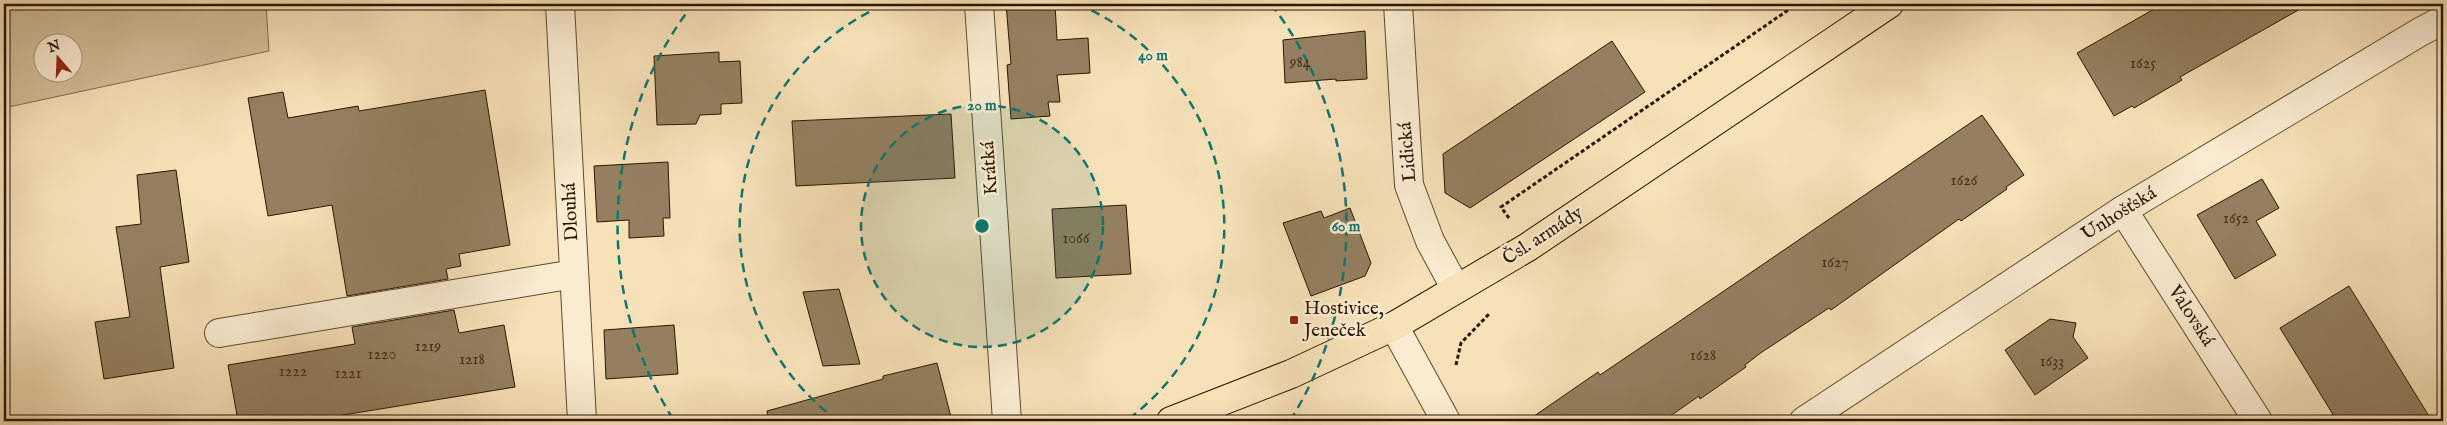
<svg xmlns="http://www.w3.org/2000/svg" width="2447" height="425" font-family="'IM FELL English',serif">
  <rect width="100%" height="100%" fill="#f7e1b8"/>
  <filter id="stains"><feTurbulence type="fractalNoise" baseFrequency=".004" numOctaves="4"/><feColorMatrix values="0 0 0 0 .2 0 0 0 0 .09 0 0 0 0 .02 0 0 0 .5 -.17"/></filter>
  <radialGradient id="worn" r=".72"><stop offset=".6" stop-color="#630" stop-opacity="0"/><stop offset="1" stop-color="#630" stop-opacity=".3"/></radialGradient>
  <path fill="#d4bf99" stroke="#7e6b4c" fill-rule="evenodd" d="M4,4h262l3,47 -265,57zM42,42h30v30h-30z"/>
  <g fill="#948060" stroke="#291700">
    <polygon points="1006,4 1055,4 1057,40 1088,38 1090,73 1057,75 1060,102 1048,102 1050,116 1011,119 1007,65 1011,64"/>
    <polygon points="2163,4 2309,4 2180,77 2182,80 2134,108 2132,106 2114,116 2077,53"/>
    <polygon points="1365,31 1367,79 1336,81 1336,79 1285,83 1283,40"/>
    <polygon points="1612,41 1645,92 1470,208 1445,193 1443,154"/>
    <polygon points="719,52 719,62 740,61 742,103 721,104 721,114 700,115 696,124 657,125 654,56"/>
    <polygon points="485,90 510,245 459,254 461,266 446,269 448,279 347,296 332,205 268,216 248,98 283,92 288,118 358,106 359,111"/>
    <polygon points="951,114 955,178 796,186 792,121"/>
    <polygon points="1982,115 2024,175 2006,187 2007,189 1961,221 1959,219 1831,310 1829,308 1762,352 1745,365 1746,367 1700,399 1699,396 1663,421 1527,421 1598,372 1600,375 1674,325"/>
    <polygon points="668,162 670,218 663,218 664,236 629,238 629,220 597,222 594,166"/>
    <polygon points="176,170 189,262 160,267 174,368 104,379 95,322 130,317 116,227 141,224 137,175"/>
    <polygon points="2262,179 2279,208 2256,221 2276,255 2235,279 2197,215"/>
    <polygon points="1126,205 1131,274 1056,278 1052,209"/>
    <polygon points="1350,208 1371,263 1365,276 1311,296 1283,223 1321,211 1324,218"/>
    <polygon points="2349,286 2432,421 2337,421 2280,328"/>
    <polygon points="839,289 860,364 823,366 803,292"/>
    <polygon points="454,310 459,333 504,325 515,387 331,417 332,421 238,421 228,365 355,344 352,327"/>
    <polygon points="2050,319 2076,323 2073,337 2088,358 2035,395 2005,350"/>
    <polygon points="674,325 678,374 606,379 604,330"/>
    <polygon points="937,363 952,421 768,421 767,411 883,379 883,376"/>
  </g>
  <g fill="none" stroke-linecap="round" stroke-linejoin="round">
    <g stroke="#5c4a2e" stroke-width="30">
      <g id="minor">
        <polyline points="560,4 582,421"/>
        <polyline points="979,4 1007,421"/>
        <polyline points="1398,4 1409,185 1430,241 1456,289"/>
        <polyline points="2123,210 2258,421"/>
        <polyline points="1394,326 1446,421"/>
        <polyline points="219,333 574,274"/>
        <polyline points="1804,421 2123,210 2420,32 2443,20"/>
      </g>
    </g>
    <g stroke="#291700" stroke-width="30">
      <polyline id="major" points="1171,421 1291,374 1394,326 1528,247 1889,4"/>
    </g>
    <g stroke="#291700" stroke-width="3" stroke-dasharray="4 2.5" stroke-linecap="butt">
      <polyline points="1509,218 1501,207 1797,4"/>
      <polyline points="1456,365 1461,343 1490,313"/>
    </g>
    <use href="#minor" stroke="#faecd1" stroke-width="28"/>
    <use href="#major" stroke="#f7e1b8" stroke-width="28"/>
  </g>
  <circle cx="982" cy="226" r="121" fill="#0f766e" fill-opacity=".12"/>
  <g fill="none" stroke="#0f766e" stroke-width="2.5" stroke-dasharray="9 6">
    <circle cx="982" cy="226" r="121"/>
    <path d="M838 421A242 242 0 0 1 886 4M1078 4A242 242 0 0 1 1126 421"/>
    <path d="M673 419A364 364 0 0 1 693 4M1271 4A364 364 0 0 1 1291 419"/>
  </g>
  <rect fill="#8f2418" stroke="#faecd1" stroke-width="2" x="1289" y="315" width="10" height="10" rx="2.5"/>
  <g text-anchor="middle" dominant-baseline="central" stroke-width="5" stroke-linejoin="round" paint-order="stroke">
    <g font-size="16" fill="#443118">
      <text x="1300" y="63">984</text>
      <text x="2143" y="64">1625</text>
      <text x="1964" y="181">1626</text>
      <text x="2236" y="219">1652</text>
      <text x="1076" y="239">1066</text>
      <text x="1835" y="263">1627</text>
      <text x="428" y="347">1219</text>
      <text x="382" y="355">1220</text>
      <text x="1703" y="356">1628</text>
      <text x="472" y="360">1218</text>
      <text x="2052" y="362">1633</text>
      <text x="293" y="372">1222</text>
      <text x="348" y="374">1221</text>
    </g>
    <g font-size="19" fill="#291700" stroke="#faecd1">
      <text transform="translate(1408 152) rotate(-95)">Lidická</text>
      <text transform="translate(990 168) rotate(-94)">Krátká</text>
      <text transform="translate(571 212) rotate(-93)">Dlouhá</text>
      <text transform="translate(2119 214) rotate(-32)">Unhošťská</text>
      <text transform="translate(1543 236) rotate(-33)">Čsl. armády</text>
      <text transform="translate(2191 316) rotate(57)">Valovská</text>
    </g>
    <g font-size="19" fill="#291700" stroke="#faecd1" text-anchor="start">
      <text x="1304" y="309">Hostivice,<tspan x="1304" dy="22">Jeneček</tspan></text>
    </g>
  </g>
  <circle cx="982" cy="226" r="8" fill="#0f766e" stroke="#faecd1" stroke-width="2.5"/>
  <g font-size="15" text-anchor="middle" font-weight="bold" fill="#0f766e" stroke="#faecd1" stroke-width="5" stroke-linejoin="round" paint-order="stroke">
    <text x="1153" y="60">40 m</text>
    <text x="982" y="110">20 m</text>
    <text x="1346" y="231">60 m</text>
  </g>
  <rect width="2447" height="425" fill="none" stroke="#f7e1b8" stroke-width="20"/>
  <rect x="5" y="5" width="2437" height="415" fill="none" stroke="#291700" stroke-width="2.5"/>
  <rect x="10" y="10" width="2427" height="405" fill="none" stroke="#291700"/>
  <g transform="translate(58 58) rotate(341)"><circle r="24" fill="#faecd1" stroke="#a6977d"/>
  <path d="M0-4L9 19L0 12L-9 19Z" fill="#8f2418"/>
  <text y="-8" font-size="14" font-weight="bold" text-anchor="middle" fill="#291700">N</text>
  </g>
  <rect width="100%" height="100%" filter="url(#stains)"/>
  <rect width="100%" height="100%" fill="url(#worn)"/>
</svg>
